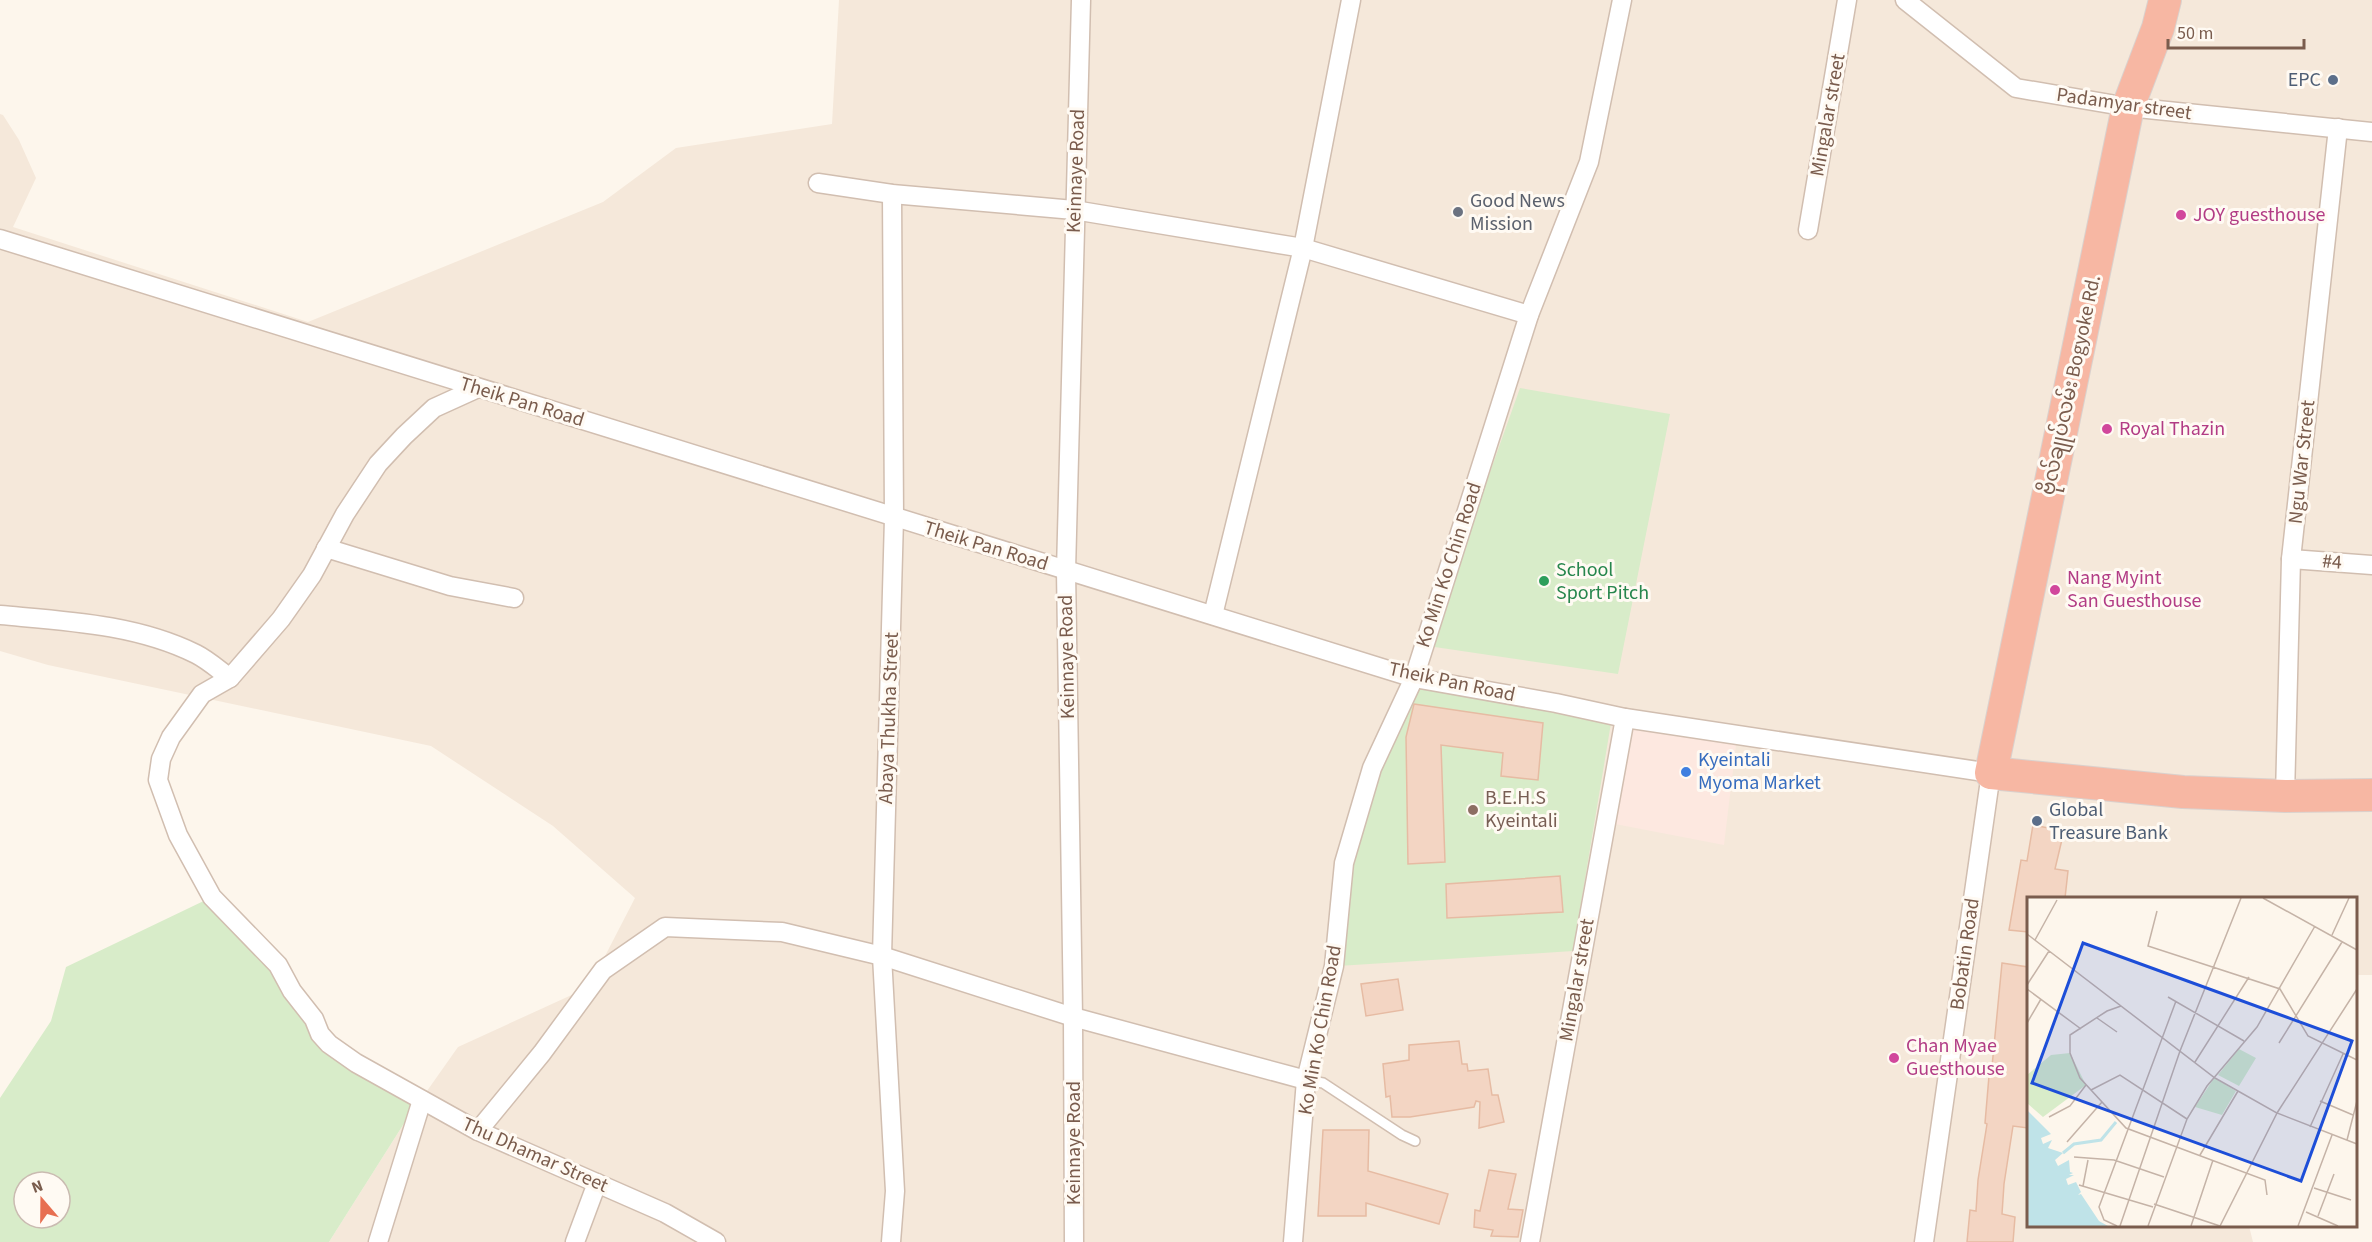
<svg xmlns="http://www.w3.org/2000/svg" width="2372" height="1242" font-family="'Source Sans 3','Noto Sans Myanmar',sans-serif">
  <rect width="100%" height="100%" fill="#fdf6ec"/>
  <polygon fill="#f5e8da" points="839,0 2372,0 2372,975 2356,975 2356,898 2028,898 2028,1226 2249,1226 2253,1242 329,1242 403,1125 458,1047 589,987 635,898 553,826 431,746 48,665 0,651 0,114 3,115 19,140 36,178 13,227 308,322 603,202 676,148 832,124"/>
  <polygon fill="#fde8e0" points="1634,718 1737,737 1724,845 1615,824"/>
  <g fill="#d8ecc9" fill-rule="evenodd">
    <polygon points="1520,388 1670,414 1618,674 1428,646"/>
    <polygon points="1402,683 1612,717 1573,951 1338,966 1344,863"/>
    <path d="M212,897l66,68 42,69 102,66 -19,25 -74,117h-329v-144l51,-77 15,-54zM24,1182h36v36h-36z"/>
  </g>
  <g fill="#f3d5c3" stroke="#e6bba3" stroke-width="1.5">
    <polygon points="1414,704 1543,723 1538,780 1501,776 1503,753 1441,745 1445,862 1408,864 1406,737"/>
    <polygon points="2033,825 2064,831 2055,869 2068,871 2065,898 2028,898 2028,932 2009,930 2021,860 2027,861"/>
    <polygon points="1560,876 1563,912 1447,918 1446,884"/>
    <polygon points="2002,963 2028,967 2028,1128 2013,1126 2004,1184 2002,1214 2015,1217 2013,1242 1967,1242 1970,1210 1976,1211 1978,1180 1987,1124 1985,1123 1989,1076 1991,1077"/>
    <polygon points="1398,979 1403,1010 1366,1016 1361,984"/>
    <polygon points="1459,1041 1462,1064 1467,1064 1468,1071 1488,1069 1492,1095 1498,1095 1504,1122 1479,1128 1480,1102 1476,1101 1474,1107 1410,1117 1392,1117 1390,1096 1386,1097 1383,1064 1409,1060 1409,1045"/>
    <polygon points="1323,1130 1369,1130 1368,1171 1448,1194 1439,1224 1366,1203 1366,1216 1318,1216"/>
    <polygon points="1489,1170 1516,1174 1508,1209 1523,1210 1518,1237 1491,1236 1493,1230 1474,1227 1475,1210 1480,1211"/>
  </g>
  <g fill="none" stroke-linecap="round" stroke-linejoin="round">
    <g stroke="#d1beb0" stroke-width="12">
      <polyline id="lane" points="1306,1080 1323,1083 1402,1135 1415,1141"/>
    </g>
    <g stroke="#d1beb0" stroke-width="21">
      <g id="street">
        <polyline points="1905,0 2016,88 2128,107 2372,132"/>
        <polyline points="818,183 892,194 1074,210 1303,248 1529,315"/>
        <polyline points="1808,230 1847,0"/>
        <polyline points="0,239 1414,678 1556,703 1625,718 1991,773 1924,1242"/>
        <polyline points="478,388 434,408 404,436 378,464 345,514 312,575 281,619 230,678 202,694 171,737 161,759 158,780 178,835 212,897 278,965 292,991 314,1019 320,1034 329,1044 356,1063 478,1131 665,1213 716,1242"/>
        <polyline points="326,548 450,586 514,598"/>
        <polyline points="2291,559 2372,565"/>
        <path d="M0,615c65,6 136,9 196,39 12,6 23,16 34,24"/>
        <polyline points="1213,615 1303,248 1351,0"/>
        <polyline points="2285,796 2291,559 2338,128"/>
        <polyline points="478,1131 542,1053 603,970 665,927 782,932 882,956 1073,1017 1306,1080"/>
        <polyline points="378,1242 422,1100"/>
        <polyline points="575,1242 597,1183"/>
        <polyline points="891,1242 895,1191 882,956 894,518 892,194"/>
        <polyline points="1074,1242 1073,1017 1066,571 1081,0"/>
        <polyline points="1293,1242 1306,1080 1334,966 1344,863 1372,768 1414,678 1529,315 1589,162 1622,0"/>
        <polyline points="1530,1242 1625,718"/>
      </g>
    </g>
    <g stroke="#dad1cd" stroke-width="34">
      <polyline id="highway" points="2165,0 2158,28 2128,107 1991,773 2183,792 2285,796 2372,795"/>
    </g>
    <use href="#lane" stroke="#fff" stroke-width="9"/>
    <use href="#street" stroke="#fff" stroke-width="18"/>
    <use href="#highway" stroke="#f7b7a3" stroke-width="32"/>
  </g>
  <g fill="#5c6f8a" stroke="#fffaf3" stroke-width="2">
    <circle cx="2333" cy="80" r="6"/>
    <circle cx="2037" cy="821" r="6"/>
  </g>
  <circle fill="#6b7280" stroke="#fffaf3" stroke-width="2" cx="1458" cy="212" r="6"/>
  <g fill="#d1479c" stroke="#fffaf3" stroke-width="2">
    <circle cx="2181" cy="215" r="6"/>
    <circle cx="2107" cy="429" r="6"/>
    <circle cx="2055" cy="590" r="6"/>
    <circle cx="1894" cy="1058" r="6"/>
  </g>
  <circle fill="#2e9e5b" stroke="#fffaf3" stroke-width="2" cx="1544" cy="581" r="6"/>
  <circle fill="#3f7fe0" stroke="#fffaf3" stroke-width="2" cx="1686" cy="772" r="6"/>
  <circle fill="#8d6e63" stroke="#fffaf3" stroke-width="2" cx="1473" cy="810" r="6"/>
  <g text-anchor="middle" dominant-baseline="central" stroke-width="6" stroke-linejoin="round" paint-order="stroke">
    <g font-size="20" fill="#4e5e75" stroke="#fffaf3" text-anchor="end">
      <text x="2321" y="80">EPC</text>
      <text x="2049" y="810" text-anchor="start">Global<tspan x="2049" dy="23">Treasure Bank</tspan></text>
    </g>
    <g font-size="20" fill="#7a5c4d" stroke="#fffaf3">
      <text transform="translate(2124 104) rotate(8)">Padamyar street</text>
      <text transform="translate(1828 115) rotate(-80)">Mingalar street</text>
      <text transform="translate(1076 171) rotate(-88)">Keinnaye Road</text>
      <text transform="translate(2071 385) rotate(-78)">ဗိုလ်ချုပ်လမ်း Bogyoke Rd.</text>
      <text transform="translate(522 402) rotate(17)">Theik Pan Road</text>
      <text transform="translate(2302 462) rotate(-84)">Ngu War Street</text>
      <text transform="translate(986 546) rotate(17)">Theik Pan Road</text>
      <text transform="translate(2332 562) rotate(4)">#4</text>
      <text transform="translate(1449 565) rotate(-72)">Ko Min Ko Chin Road</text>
      <text transform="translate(1067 657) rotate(-91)">Keinnaye Road</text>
      <text transform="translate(1452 682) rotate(12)">Theik Pan Road</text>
      <text transform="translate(889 718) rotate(-88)">Abaya Thukha Street</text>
      <text transform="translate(1965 954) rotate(-82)">Bobatin Road</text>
      <text transform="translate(1577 980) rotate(-80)">Mingalar street</text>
      <text transform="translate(1320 1030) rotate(-80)">Ko Min Ko Chin Road</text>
      <text transform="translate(1074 1143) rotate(-90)">Keinnaye Road</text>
      <text transform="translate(535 1155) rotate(24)">Thu Dhamar Street</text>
    </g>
    <g font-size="20" fill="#5b616d" stroke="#fffaf3" text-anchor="start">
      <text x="1470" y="201">Good News<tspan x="1470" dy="23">Mission</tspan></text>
    </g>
    <g font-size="20" fill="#b23c85" stroke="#fffaf3" text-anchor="start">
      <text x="2193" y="215">JOY guesthouse</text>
      <text x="2119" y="429">Royal Thazin</text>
      <text x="2067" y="578">Nang Myint<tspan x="2067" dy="23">San Guesthouse</tspan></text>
      <text x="1906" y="1046">Chan Myae<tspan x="1906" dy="23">Guesthouse</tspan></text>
    </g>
    <g font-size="20" fill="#27864d" stroke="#fffaf3" text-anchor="start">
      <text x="1556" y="570">School<tspan x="1556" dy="23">Sport Pitch</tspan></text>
    </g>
    <g font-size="20" fill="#366cbe" stroke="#fffaf3" text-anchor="start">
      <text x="1698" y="760">Kyeintali<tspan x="1698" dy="23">Myoma Market</tspan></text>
    </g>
    <g font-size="20" fill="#785e54" stroke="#fffaf3" text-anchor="start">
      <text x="1485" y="798">B.E.H.S<tspan x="1485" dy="23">Kyeintali</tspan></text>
    </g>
  </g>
  <g transform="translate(2027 897)">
    <rect width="330" height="330" fill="#fdf6ec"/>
    <path d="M212,152l17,9 -17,28 -21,-11zM43,156l16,32 -43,32 -16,-14v-28l24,-20zM187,181l22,13 -14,24 -27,-8z" fill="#d8ecc9"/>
    <path d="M0,213l24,24 -10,4 2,6 9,-4 -4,8 15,5 -8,7 3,6 11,-6 1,12 3,1 -4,2h5l-8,4 2,6 8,-3 5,10 -3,3 3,-1 18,27 9,5h-81z" fill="#bfe3e8"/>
    <path fill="none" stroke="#bfe3e8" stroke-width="3" d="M36,256l11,-9 27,-4 15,-18"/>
    <path fill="none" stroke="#c5b3a7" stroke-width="1.5" d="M236,1l94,52M130,14l-9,35 132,43 28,47 49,24M0,37l188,144 62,35 -57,113 -66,-22M305,38l17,-37M8,43l22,-40M0,88l22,-34M0,92l54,40M330,92l-80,124 80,31M141,100l76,44M94,109l-14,5 -37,24v18l10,25 46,50 139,52 2,15M70,121l20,14M0,126l14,-24M252,146l63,-101M168,165l54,-85M64,193l29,-15 67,44M293,204l33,14M22,220l21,-11 16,-21M283,230l33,-73M320,243l10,-39M40,245l35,-40M173,258l38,-64M47,260l40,3 50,17M52,288l74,22M56,289l5,-26M287,291l37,12M279,315l32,14M291,319l16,-42M90,329l-13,-6 -5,-13 77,-206M93,329l60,-175 61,-153M121,329l39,-107 20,-33 50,-59 58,-101M164,329l22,-66M271,329l34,-91"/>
    <path fill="#1d4ed8" fill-opacity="0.15" stroke="#1d4ed8" stroke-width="3" d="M56,46l269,98 -51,140 -269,-98z"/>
    <rect width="330" height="330" fill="none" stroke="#7a5c4d" stroke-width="3"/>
  </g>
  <g transform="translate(42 1200) rotate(340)"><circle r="28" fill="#fffaf3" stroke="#cabbb1" stroke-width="1.5"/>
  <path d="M0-4.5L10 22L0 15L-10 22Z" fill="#e76f51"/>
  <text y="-9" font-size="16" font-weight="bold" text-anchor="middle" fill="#7a5c4d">N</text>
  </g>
  <path d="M2168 39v9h136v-9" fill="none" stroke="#7a5c4d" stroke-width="3"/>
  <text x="2177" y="39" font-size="18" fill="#7a5c4d" stroke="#fffaf3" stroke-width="4.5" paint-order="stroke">50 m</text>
</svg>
